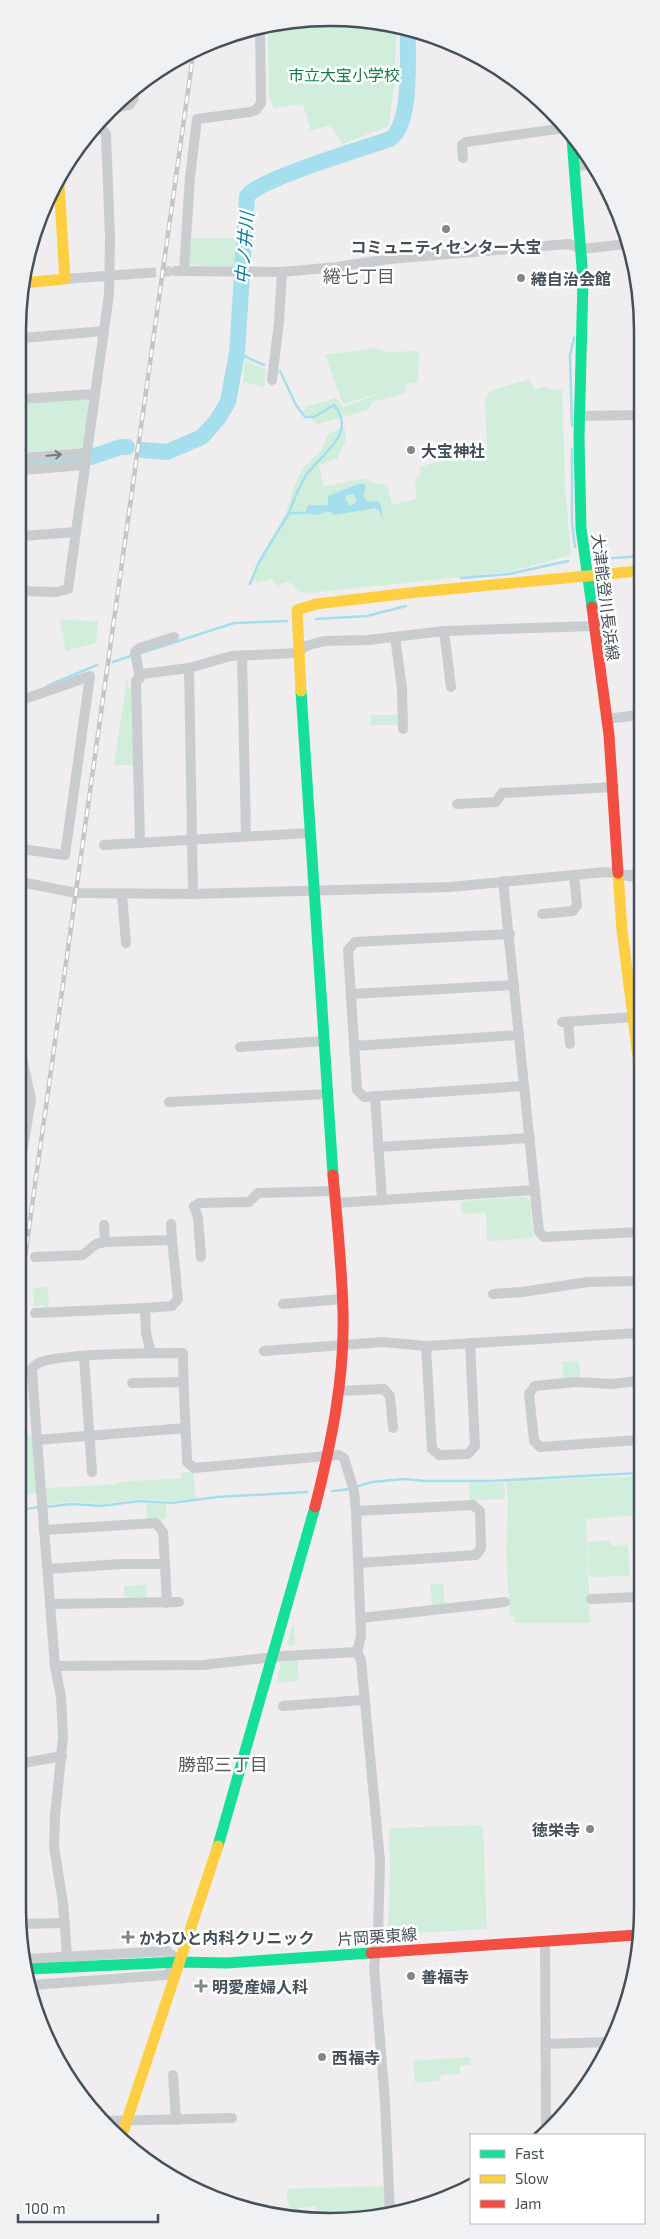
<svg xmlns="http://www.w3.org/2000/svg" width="660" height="2239" font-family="'Exo 2','Noto Sans JP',sans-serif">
  <rect width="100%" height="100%" fill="#efeded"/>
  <g fill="#d1eedc">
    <polygon points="391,24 397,27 394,86 389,126 342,144 330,125 309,131 310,128 303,104 274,108 269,97 268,24"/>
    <polygon points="192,238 239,238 236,266 204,266 189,264 190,246"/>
    <polygon points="375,348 388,352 419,351 418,382 404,385 407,391 405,393 373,402 368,410 318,424 304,413 305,407 336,398 343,407 387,391 343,404 325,355"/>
    <polygon points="245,360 266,370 264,387 243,382"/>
    <polygon points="530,379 534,390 546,386 547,389 562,390 565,486 571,555 508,572 309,593 298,591 291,583 284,582 278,586 271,579 257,583 253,580 260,558 286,513 295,484 302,469 322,449 328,434 345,426 346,440 337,459 319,465 324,487 363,478 372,482 387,485 392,505 417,499 415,479 421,475 420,467 487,448 485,399 490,391"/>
    <polygon points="87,399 90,402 84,445 80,448 23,453 23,404"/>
    <polygon points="60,620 98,621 96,643 66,651"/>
    <polygon points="127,678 129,689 132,689 134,765 114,765"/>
    <polygon points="371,715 398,715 399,725 370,725"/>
    <polygon points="525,1197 530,1201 533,1238 487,1241 486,1213 462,1214 461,1201"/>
    <polygon points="48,1287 49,1308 46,1308 45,1305 34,1306 33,1288"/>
    <polygon points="579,1361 580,1377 563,1379 562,1362"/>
    <polygon points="27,1362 27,1398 19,1433 19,1364"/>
    <polygon points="32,1435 37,1493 19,1494 19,1437"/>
    <polygon points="193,1472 196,1499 169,1501 139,1499 101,1504 71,1502 46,1505 45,1488 118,1484 118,1482 181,1478 181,1473"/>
    <polygon points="638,1476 637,1515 586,1519 590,1623 515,1623 514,1615 510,1615 506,1552 508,1503 506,1482"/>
    <polygon points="469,1483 504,1483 505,1499 470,1500"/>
    <polygon points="146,1503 166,1504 166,1519 147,1520"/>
    <polygon points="611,1540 611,1546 628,1545 630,1576 589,1577 588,1542"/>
    <polygon points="443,1583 445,1604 432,1605 430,1584"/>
    <polygon points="146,1585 147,1598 129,1599 129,1596 124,1596 124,1586"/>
    <polygon points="294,1619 295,1645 287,1645"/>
    <polygon points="297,1659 299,1681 276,1683 282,1660"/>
    <polygon points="480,1825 483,1829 487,1929 394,1934 388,1928 390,1873 389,1830 391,1828"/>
    <polygon points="470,2057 470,2065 460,2066 460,2074 441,2075 440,2081 415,2083 413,2061"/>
    <path d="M385,2186l1,27 -27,-2 -35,4 -2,-5 -6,1 -1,-5 -17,2 1,6 -3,1c-9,-8 -9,-16 -9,-26z"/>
  </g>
  <path fill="#a5deed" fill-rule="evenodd" d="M358,484h6l2,3 -3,9 5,6 10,-1 3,4 2,17 -4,-12 -4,-2 -40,7 -7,-4 -11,4 -12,-2 3,-8h20v-9zM351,494l3,1 3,6 -7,5 -5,-7 1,-3z"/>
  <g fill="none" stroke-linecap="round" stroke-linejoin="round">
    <g stroke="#a5deed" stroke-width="2.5">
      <polyline points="237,353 264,365"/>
      <path d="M280,371l16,34 9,12h9l20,-12c24,29 -13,49 -27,69 -8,11 -13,26 -18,39"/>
      <polyline points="572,426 570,355 574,338"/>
      <polyline points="572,449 572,522 575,547"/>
      <polyline points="602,559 639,556"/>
      <polyline points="461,578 509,574 568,561"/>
      <polyline points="250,584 258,564 289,513 305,513"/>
      <polyline points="316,619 367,616 406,606"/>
      <polyline points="138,654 234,623 287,621"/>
      <polyline points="113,662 133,655"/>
      <polyline points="47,686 97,665"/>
      <polyline points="628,871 639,871"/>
      <polyline points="355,1487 372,1482 404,1479 424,1481 492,1481 638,1473"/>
      <polyline points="332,1491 350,1489"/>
      <polyline points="45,1507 73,1504 101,1506 139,1501 171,1503 217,1497 307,1492"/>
      <polyline points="19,1510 40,1507"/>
    </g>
    <g stroke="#a5deed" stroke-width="16">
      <path d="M143,450l24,2 35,-15 15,-17 11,-18 9,-49 10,-157c15,-18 115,-47 143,-57 23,-16 17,-83 18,-110"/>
      <polyline points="91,457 121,447 127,447"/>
      <polyline points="23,464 77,460"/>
    </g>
    <polyline stroke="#cdced0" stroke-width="10" stroke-dasharray="10 5" stroke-linecap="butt" points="146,273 175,271"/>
    <g stroke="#cacdcf" stroke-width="10">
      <polyline points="119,107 129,105 134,98 133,93"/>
      <polyline points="463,158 462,145 466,142 564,128"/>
      <polyline points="576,166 591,165"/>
      <polyline points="184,270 190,177 197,119 250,112 256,110 261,103 260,27"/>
      <polyline points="175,271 282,272 337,267 389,259 569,244 582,249 626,244"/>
      <polyline points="65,279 146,273"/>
      <polyline points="23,338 104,331"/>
      <polyline points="272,380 279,322 282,272"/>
      <polyline points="23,399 94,394"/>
      <polyline points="580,416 640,415"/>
      <polyline points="23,458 86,453"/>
      <polyline points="23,470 84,465"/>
      <polyline points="22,536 76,532"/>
      <polyline points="22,591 57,592 68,589 109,294 110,238 106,134 102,128 98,129"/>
      <polyline points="444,631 451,687"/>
      <polyline points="395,637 402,688 403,729"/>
      <polyline points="242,655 246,836"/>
      <polyline points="189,668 193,894"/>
      <polyline points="140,678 135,652 140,648 174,637"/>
      <polyline points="606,719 639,715"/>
      <polyline points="457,804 496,802 502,793 614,787"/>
      <polyline points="140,842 136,681 142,674 189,668 231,656 298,653 306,646 324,641 368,640 444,631 594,626"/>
      <polyline points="104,845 309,833"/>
      <polyline points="21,849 65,855 90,676 22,700"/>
      <polyline points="503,881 539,1232 544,1237 638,1232"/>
      <path d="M21,882l55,11 117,1 257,-7 155,-15c12,0 22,5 34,5"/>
      <polyline points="122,895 126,943"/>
      <polyline points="542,914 573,911 577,905 574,875"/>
      <polyline points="510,934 355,942 348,950 357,1090 364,1097 524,1086"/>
      <polyline points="351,994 514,985"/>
      <polyline points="562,1022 634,1017"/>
      <polyline points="568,1022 570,1044"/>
      <polyline points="354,1046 519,1035"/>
      <polyline points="240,1047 324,1041"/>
      <polyline points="375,1096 382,1200"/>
      <polyline points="20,1099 31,1099"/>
      <polyline points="169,1102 328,1094"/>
      <polyline points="378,1147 530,1138"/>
      <polyline points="20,1166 31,1099 21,1053"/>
      <polyline points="336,1203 535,1190"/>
      <polyline points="171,1224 172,1240"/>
      <polyline points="104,1225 105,1242"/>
      <polyline points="35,1257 83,1255 96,1244 105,1242 172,1240 178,1299 172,1306 145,1308 146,1333 151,1353"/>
      <polyline points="201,1257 198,1218 194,1206 200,1203 249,1202 258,1193 335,1191"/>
      <polyline points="493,1294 522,1292 588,1282 638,1281"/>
      <polyline points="283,1304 342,1299"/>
      <polyline points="35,1313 145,1308"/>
      <polyline points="426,1346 432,1449 439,1455 468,1454 475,1446 470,1343"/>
      <polyline points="264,1351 383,1342 426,1346 638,1333"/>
      <polyline points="84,1357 92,1472"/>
      <polyline points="132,1383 183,1382"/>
      <polyline points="338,1391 384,1389 390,1396 393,1428"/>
      <path d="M186,1428l-149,12 -5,-71c1,-2 3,-4 5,-5 16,-11 121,-11 146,-11 0,36 3,72 4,109l7,6 133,-12 12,-1 5,3 10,33 2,20 5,125 -4,16 4,8 19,201 -2,72 -4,34 11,134 5,112"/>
      <polyline points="37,1440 55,1666"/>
      <polyline points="638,1440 540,1447 534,1441 529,1394 535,1386 576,1382 612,1384 638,1381"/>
      <polyline points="356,1511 473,1505 480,1511 481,1548 476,1555 359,1563"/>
      <polyline points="44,1530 156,1523 163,1532 165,1564"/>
      <polyline points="48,1569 121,1564 165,1564 167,1603"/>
      <polyline points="591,1599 637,1597"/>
      <polyline points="50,1604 179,1602"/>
      <polyline points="361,1618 505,1602"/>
      <polyline points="283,1706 363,1700"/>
      <polyline points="18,1764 62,1756"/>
      <polyline points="20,1924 64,1923"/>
      <polyline points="545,1941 546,2129"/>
      <polyline points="67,1956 63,1903 54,1847 55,1816 63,1737 61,1697 55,1666 203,1665 283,1656 357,1652"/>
      <polyline points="27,1959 167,1951 179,1962 166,1975 33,1985"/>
      <polyline points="546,2044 607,2042"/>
      <polyline points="173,2075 176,2120"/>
      <polyline points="103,2121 232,2118"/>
    </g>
    <g stroke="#16e098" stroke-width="11">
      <polyline points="572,139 583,280 579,437 581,528 592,607"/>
      <polyline points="301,691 333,1175"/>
      <polyline points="218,1846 315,1507"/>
      <polyline points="29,1969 179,1962 227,1963 371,1953"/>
    </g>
    <g stroke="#ffcf43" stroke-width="11">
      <polyline points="23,283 65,279 59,184"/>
      <polyline points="301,691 297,610 316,604 418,592 639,571"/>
      <polyline points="618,873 622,930 638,1057"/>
      <polyline points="122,2135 218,1846"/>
    </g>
    <g stroke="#f24e42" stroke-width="11">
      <polyline points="592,607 609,735 618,873"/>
      <path d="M315,1507c16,-63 30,-129 28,-195 -1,-46 -6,-92 -10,-137"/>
      <polyline points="371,1953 637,1935"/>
    </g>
    <g stroke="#c4c6c8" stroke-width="4.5">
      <polyline id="rail" points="20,1292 193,55"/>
    </g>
    <use href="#rail" stroke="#fff" stroke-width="2.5" stroke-dasharray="8" stroke-linecap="butt"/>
  </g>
  <defs><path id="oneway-shaft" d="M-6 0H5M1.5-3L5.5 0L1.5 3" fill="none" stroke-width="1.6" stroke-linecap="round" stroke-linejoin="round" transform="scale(1.25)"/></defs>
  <use stroke="#747c83" href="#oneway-shaft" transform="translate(54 455) rotate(-5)"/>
  <g fill="#80878d" stroke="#fff" stroke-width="2">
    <circle cx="446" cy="229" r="5"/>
    <circle cx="521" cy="278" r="5"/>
    <circle cx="411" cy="450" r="5"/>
    <circle cx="590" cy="1829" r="5"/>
    <path d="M125.5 1929.5h5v5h5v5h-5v5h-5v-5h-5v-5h5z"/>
    <circle cx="411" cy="1976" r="5"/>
    <path d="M198.5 1978.5h5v5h5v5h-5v5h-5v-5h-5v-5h5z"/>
    <circle cx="322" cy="2057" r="5"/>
  </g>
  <g text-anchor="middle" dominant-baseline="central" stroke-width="5" stroke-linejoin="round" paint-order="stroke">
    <g font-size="16" fill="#157c49" stroke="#fff">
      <text x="344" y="74">市立大宝小学校</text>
    </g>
    <g font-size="16" font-weight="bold" fill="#45505a" stroke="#fff" text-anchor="start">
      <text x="446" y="246" text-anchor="middle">コミュニティセンター大宝</text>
      <text x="531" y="278">綣自治会館</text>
      <text x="421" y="450">大宝神社</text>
      <text x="580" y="1829" text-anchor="end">徳栄寺</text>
      <text x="139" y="1937">かわひと内科クリニック</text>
      <text x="421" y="1976">善福寺</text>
      <text x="212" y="1986">明愛産婦人科</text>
      <text x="332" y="2057">西福寺</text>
    </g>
    <g font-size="16" fill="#45505a" stroke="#fff">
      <text transform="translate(606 597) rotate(83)">大津能登川長浜線</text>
      <text transform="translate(377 1936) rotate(-4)">片岡栗東線</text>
    </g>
    <g font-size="18" font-style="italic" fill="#0a80a1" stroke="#fff">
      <text transform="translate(244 248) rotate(-86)">中ノ井川</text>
    </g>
    <g font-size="18" fill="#595d62" stroke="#fff">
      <text x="359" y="276">綣七丁目</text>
      <text x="223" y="1764">勝部三丁目</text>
    </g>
  </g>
  <path d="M0 0H660V2239H0ZM330 26H330A304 304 0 0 1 634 330V1909A304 304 0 0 1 330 2213H330A304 304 0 0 1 26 1909V330A304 304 0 0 1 330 26Z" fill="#f0f1f2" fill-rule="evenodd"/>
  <path fill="none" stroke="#45505a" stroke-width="2.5" d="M330 26H330A304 304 0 0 1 634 330V1909A304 304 0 0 1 330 2213H330A304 304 0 0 1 26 1909V330A304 304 0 0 1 330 26Z"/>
  <rect x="470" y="2134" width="175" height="90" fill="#ffffff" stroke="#b5b9bd"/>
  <rect x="480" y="2150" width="25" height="8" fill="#16e098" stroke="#b5b9bd"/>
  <text x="515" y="2159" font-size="15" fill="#45505a">Fast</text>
  <rect x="480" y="2175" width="25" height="8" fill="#ffcf43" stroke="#b5b9bd"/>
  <text x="515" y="2184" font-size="15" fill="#45505a">Slow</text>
  <rect x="480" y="2200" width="25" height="8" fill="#f24e42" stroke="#b5b9bd"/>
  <text x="515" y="2209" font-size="15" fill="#45505a">Jam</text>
  <path d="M18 2214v8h140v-8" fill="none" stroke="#45505a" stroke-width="2.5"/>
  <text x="25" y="2214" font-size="15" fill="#45505a" stroke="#ffffff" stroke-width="4" paint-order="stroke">100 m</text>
</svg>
